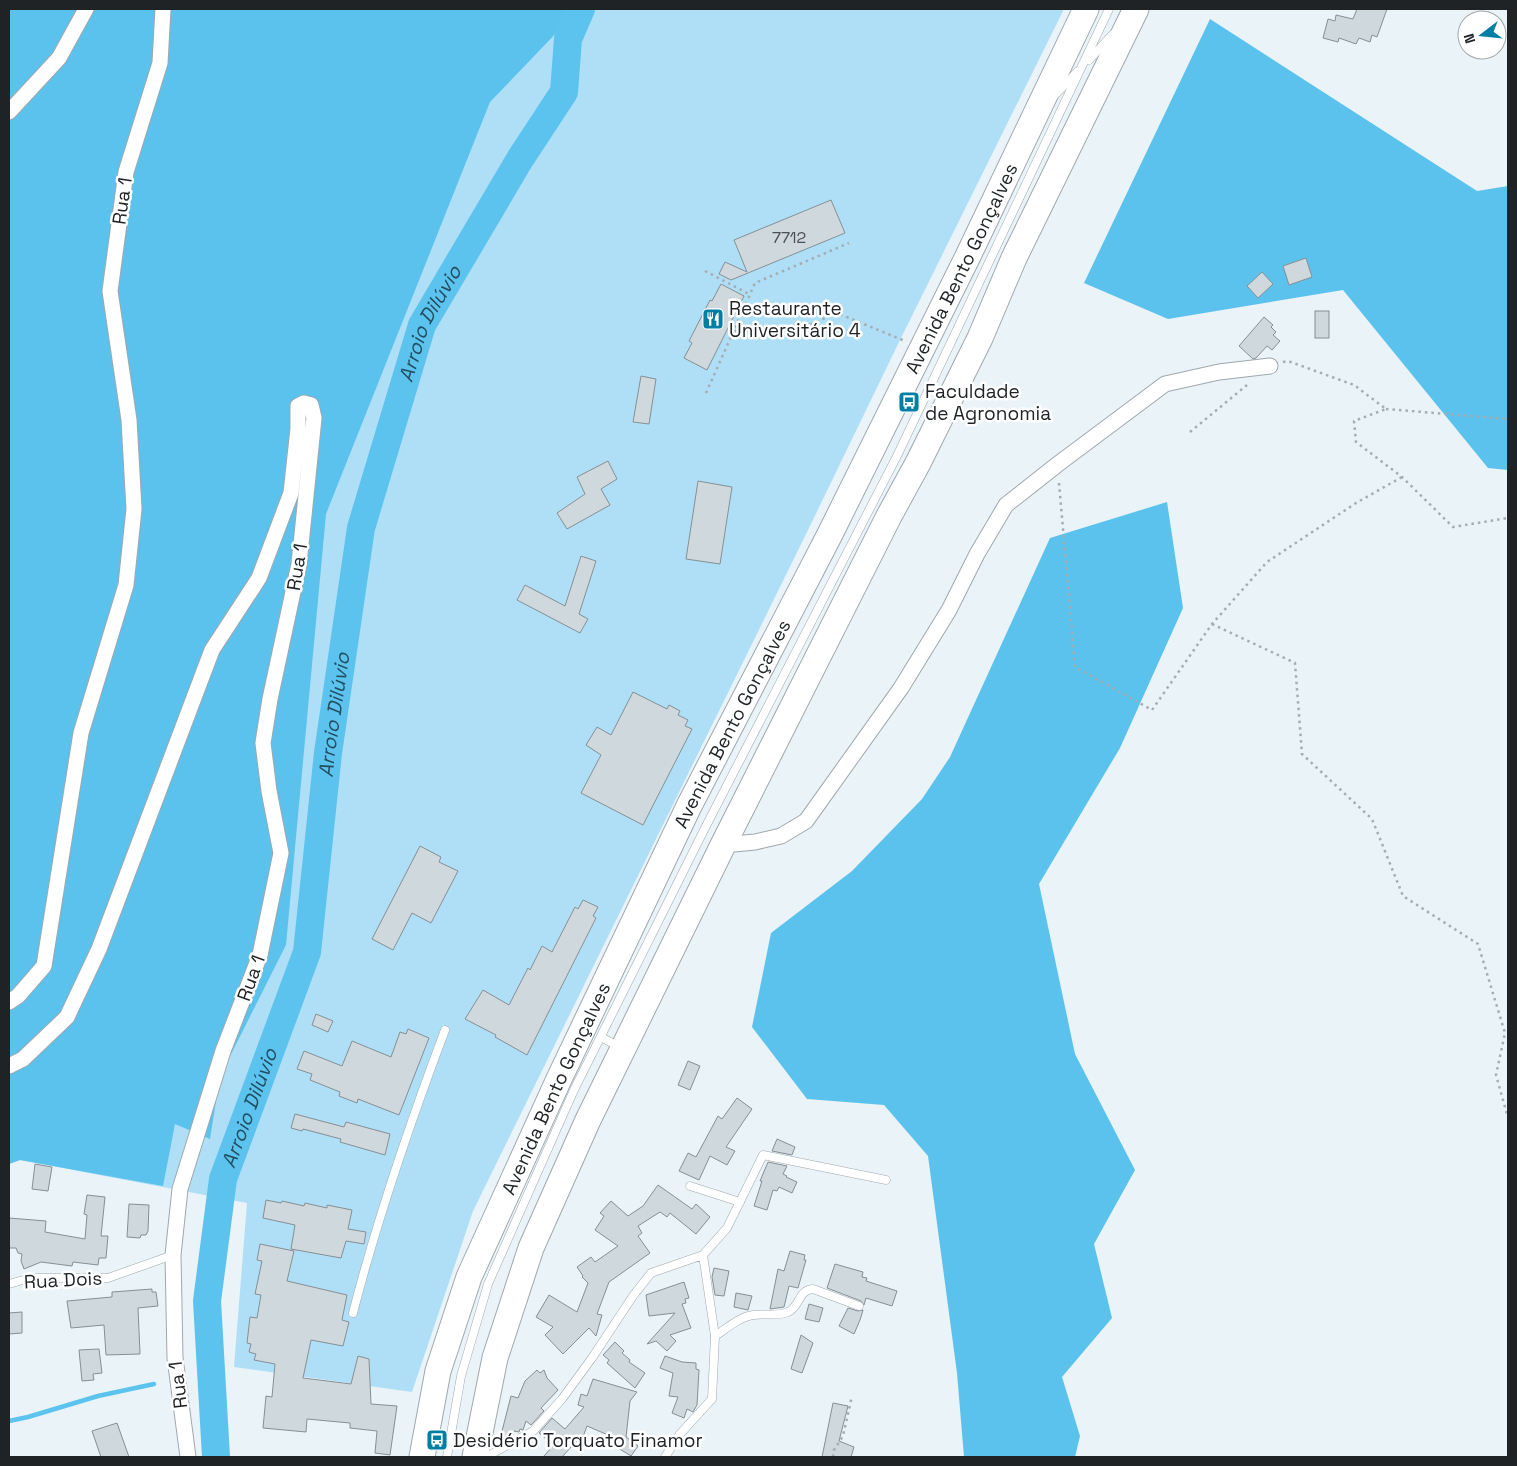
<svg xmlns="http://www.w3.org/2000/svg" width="1517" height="1466" font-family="'Space Grotesk',sans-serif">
  <rect width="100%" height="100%" fill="#e9f3f8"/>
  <polygon fill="#aedff6" points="9,9 1064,9 900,340 808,530 473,1211 412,1392 234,1367 247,1203 20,1160 9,1164"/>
  <g fill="#5bc2ed">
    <polygon points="9,9 566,9 561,28 490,102 326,514 286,945 220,1076 210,1139 175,1124 163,1186 20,1160 9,1164"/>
    <polygon points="1210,19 1477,191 1508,186 1508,470 1488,468 1343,290 1168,319 1084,283"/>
    <polygon points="1167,502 1183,608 1120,748 1039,884 1075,1054 1135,1170 1094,1244 1112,1318 1062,1377 1080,1436 1075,1457 964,1457 957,1373 928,1156 884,1105 807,1099 752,1027 771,933 852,871 922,799 950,757 1050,538"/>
  </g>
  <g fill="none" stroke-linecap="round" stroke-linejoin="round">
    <polyline stroke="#5cc3ee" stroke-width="4.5" points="9,1421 28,1417 98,1396 154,1384"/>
    <path stroke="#5cc3ee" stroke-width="28" id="s1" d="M216,1457l-9,-156 16,-122 84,-227 21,-199 33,-225 61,-203 98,-166 44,-67 4,-53 13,-30"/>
  </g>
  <g fill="#ced8dd" stroke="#868f94">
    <polygon points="1357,9 1387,9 1377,37 1372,35 1370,42 1359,38 1356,44 1339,38 1338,42 1323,38 1328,19 1335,21 1336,15 1353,19"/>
    <polygon points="831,200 845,233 731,280 719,274 725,262 747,272 734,240"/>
    <polygon points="1306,258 1312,277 1289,285 1283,266"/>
    <polygon points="1262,272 1273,284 1258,298 1247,286"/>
    <polygon points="721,284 744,296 707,370 684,358 692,343 689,341 710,300 712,301"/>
    <rect x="1315" y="311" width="14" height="27"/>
    <polygon points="1264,317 1273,325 1271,327 1276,332 1273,335 1280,341 1272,350 1267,346 1256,358 1253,359 1239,346"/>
    <polygon points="641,376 656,379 649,424 633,422"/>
    <polygon points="608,461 617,479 601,489 610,505 567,529 557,513 585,494 577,477"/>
    <polygon points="698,481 732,487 720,564 686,559"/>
    <polygon points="581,556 596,561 579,614 588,619 580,633 517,600 525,585 565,606"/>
    <polygon points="633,692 667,709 669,705 680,711 678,715 688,720 685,726 692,729 643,825 581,793 601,755 586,745 597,727 611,735"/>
    <polygon points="420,846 441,857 439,862 458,871 431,923 412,913 393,950 372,939"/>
    <polygon points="583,900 598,907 593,916 596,918 527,1055 495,1037 496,1035 465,1019 483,990 509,1005 528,968 530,970 542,946 552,952 575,907 578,909"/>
    <polygon points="316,1014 333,1021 328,1032 312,1025"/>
    <polygon points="408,1029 429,1038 399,1115 358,1099 357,1103 339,1096 340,1092 310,1080 312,1074 297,1069 304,1051 342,1066 352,1041 391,1057 400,1032 406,1034"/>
    <polygon points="688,1061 700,1066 690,1090 678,1085"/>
    <polygon points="737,1098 752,1109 726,1147 735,1151 727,1165 710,1156 699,1180 679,1171 688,1153 696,1157 718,1116 722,1119"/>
    <polygon points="295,1114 344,1127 346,1122 390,1134 385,1155 340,1142 341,1139 303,1129 302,1131 291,1128"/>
    <polygon points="777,1139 795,1147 792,1155 772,1151"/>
    <polygon points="768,1162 787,1166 783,1174 787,1176 786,1177 797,1182 792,1193 779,1187 777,1191 773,1190 767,1210 754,1206 762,1181 760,1181"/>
    <polygon points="35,1164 52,1167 48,1191 32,1189"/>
    <polygon points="658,1185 692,1209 696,1204 710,1217 696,1234 670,1213 667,1217 660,1212 638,1226 642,1233 638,1236 650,1253 609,1282 597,1314 602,1315 596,1336 589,1328 563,1354 545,1335 553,1327 536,1317 549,1295 577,1312 588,1283 582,1277 583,1276 577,1267 591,1257 595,1262 618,1246 595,1230 604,1216 600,1213 611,1201 628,1216 643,1206"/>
    <polygon points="87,1195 105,1197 101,1236 108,1236 106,1258 99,1258 98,1265 73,1262 72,1266 41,1262 24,1269 21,1261 22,1254 18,1253 16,1248 9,1248 9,1218 46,1221 45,1232 85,1239 87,1215 84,1214"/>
    <polygon points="266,1200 281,1203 282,1201 304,1206 305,1203 327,1208 327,1205 352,1210 348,1229 366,1232 364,1244 346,1241 341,1258 291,1249 295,1225 263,1218"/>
    <polygon points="129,1204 149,1205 148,1231 146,1235 141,1235 140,1238 127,1237"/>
    <polygon points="260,1244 294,1251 287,1281 347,1295 342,1320 349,1322 343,1346 311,1340 303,1378 351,1384 358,1356 369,1359 371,1404 397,1406 390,1455 375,1453 377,1431 350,1428 350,1423 307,1419 306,1432 263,1428 266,1396 272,1397 275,1364 254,1360 256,1354 249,1352 251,1344 247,1343 250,1317 257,1318 261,1295 255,1294 262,1261 257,1260"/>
    <polygon points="790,1251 805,1255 804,1260 806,1260 798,1288 789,1286 784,1307 770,1309 778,1269 784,1271"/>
    <polygon points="835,1264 863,1272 862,1277 867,1278 866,1281 897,1291 892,1306 866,1298 864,1305 861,1301 827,1288"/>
    <polygon points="714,1268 729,1271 724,1296 715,1295 712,1277"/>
    <polygon points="684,1282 689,1298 685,1299 686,1303 682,1304 691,1328 670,1335 676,1341 667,1351 656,1341 647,1344 675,1313 649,1316 646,1295"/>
    <polygon points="152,1289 152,1292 156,1292 158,1306 138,1308 140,1354 106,1355 104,1325 71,1328 67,1301 112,1297 112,1292"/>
    <polygon points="736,1293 752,1296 748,1310 734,1307"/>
    <polygon points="809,1304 823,1308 819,1322 805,1319"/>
    <polygon points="848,1308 858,1311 863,1310 860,1320 854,1334 839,1326"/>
    <polygon points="22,1312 22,1333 9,1334 9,1313"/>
    <polygon points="801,1335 813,1343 802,1373 791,1369"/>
    <polygon points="615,1342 624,1351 622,1353 630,1360 629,1362 645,1373 635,1388 607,1363 609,1360 603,1355"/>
    <polygon points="99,1349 102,1373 93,1374 94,1380 82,1381 79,1350"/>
    <polygon points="665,1356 682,1362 696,1363 696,1369 699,1370 697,1405 693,1412 687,1409 684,1418 672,1413 678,1397 669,1396 673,1373 660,1368"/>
    <polygon points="537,1370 540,1373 544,1370 547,1378 558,1390 541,1408 544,1411 531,1425 526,1421 523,1430 520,1429 519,1432 514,1431 513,1435 509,1438 501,1435 511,1396 518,1398 525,1381"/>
    <polygon points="593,1379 637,1392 630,1401 626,1437 638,1446 631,1456 618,1448 622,1441 587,1426 583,1437 581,1436 562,1457 543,1457 554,1445 539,1433 552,1418 565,1429 584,1407 578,1405 581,1394 587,1396"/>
    <polygon points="833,1403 848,1406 839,1441 854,1447 851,1457 822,1457"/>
    <polygon points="117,1423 129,1457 101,1457 92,1431"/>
  </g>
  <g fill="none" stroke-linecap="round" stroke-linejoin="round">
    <g stroke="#9fa8ad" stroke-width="9">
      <g id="lane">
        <polyline points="1089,60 1113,34"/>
        <polyline points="1056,94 1077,72"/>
        <polyline points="601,1037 621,1048"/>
        <polyline points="690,1186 740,1202"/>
        <polyline points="703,1255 727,1228 763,1155 886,1180"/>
        <polyline points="9,1284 30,1278 108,1278 173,1255"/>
        <path d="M353,1313c25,-97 57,-190 92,-283"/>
        <polyline points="447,1457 461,1376 488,1284 574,1090 706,826 898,454 1109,9"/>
        <path d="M486,1457l47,-26 29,-32 30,-41 41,-62 18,-23 52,-18 12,81c11,-7 24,-19 38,-21 11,-2 24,2 35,-3 12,-5 10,-22 25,-23l46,17"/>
        <polyline points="665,1457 680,1434 712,1399 715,1336"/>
      </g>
    </g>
    <g stroke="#9fa8ad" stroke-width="17">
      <g id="street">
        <polyline points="9,112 59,58 86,9"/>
        <polyline points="723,845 755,842 781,836 806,821 901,688 949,610 977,554 1006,505 1058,464 1165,384 1219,372 1270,366"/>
        <polyline points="9,1002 18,996 44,966 81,733 126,585 134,509 129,420 110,291 126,172 160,63 163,9"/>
        <polyline points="9,1066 23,1059 67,1017 99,949 212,650 259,578 291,493 298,429 298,406 304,403 311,405 314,418 299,564 270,699 263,743 269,791 281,853 260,955 223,1051 180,1189 173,1255 175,1358 188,1457"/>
      </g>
    </g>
    <g stroke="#9fa8ad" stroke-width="27">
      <g id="primary">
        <path id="s2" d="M422,1457l16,-86 31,-94 90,-198 130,-273 140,-270 139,-280 118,-247"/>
        <polyline points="475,1457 495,1358 531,1248 588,1120 723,845 889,516 918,463 980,338 1014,258 1136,9"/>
      </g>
    </g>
    <g stroke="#a5adb1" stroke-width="2.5" stroke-dasharray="2.5 4" stroke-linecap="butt">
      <polyline points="705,271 749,294"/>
      <polyline points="734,331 794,332 837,313 905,341"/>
      <polyline points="1283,362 1288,361 1354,385 1386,409 1354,421 1356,442 1402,477 1453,527 1508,518"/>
      <polyline points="706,393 755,283 849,243"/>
      <polyline points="1386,409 1508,419"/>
      <polyline points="1190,432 1247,385"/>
      <polyline points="1059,483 1075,667 1152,710 1212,624 1267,562 1356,503 1402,477"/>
      <polyline points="1212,624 1295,663 1302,754 1372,819 1403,896 1478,944 1505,1033 1496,1075 1508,1118"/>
      <polyline points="833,1457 834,1450 843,1436 852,1396"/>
    </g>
    <use href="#lane" stroke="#fff" stroke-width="8"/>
    <use href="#street" stroke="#fff" stroke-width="15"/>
    <use href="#primary" stroke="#fff" stroke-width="25"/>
  </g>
  <defs>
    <g id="restaurant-square" transform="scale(1.125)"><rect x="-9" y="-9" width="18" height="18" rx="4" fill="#017ea4" stroke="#fff"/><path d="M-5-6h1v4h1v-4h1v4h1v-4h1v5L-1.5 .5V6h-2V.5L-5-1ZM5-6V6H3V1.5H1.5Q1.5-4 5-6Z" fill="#fff"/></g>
    <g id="bus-square" transform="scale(1.125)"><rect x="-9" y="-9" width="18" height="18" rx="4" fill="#017ea4" stroke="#fff"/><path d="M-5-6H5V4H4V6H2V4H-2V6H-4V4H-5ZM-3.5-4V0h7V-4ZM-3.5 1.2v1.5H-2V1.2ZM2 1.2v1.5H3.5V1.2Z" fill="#fff"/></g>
  </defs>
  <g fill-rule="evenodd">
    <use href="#restaurant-square" x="713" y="319"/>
    <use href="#bus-square" x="909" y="402"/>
    <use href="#bus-square" x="437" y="1440"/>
  </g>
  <g text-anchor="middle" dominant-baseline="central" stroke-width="5" stroke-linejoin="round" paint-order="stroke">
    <g font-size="16" fill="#4b5053">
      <text x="789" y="237">7712</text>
    </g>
    <g font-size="19" fill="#1f2325" stroke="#fff">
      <text transform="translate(122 201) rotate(-82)">Rua 1</text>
      <text stroke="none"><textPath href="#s2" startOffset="1309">Avenida Bento Gonçalves</textPath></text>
      <text transform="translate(297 567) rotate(-81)">Rua 1</text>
      <text stroke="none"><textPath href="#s2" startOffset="799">Avenida Bento Gonçalves</textPath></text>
      <text transform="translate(251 978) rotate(-70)">Rua 1</text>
      <text stroke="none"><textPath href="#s2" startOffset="394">Avenida Bento Gonçalves</textPath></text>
      <text transform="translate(63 1280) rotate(-3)">Rua Dois</text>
      <text transform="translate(178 1385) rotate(-97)">Rua 1</text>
    </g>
    <g font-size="19" fill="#1f2325" stroke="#fff" text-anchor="start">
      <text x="729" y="308">Restaurante<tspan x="729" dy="22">Universitário 4</tspan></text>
      <text x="925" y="391">Faculdade<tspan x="925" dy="22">de Agronomia</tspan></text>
      <text x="453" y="1440">Desidério Torquato Finamor</text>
    </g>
    <g font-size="20" font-style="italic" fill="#224e61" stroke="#fff">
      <text stroke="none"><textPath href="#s1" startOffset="1165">Arroio Dilúvio</textPath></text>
      <text stroke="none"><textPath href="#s1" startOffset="760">Arroio Dilúvio</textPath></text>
      <text stroke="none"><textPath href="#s1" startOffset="355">Arroio Dilúvio</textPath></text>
    </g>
  </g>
  <rect width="1517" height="1466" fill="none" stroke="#1f2325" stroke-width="20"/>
  <g transform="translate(1482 35) rotate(254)"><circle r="24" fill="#ffffff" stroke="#a5a7a8"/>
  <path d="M0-4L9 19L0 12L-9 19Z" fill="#017ea4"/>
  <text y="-8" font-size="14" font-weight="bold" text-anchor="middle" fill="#1f2325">N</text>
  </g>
</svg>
